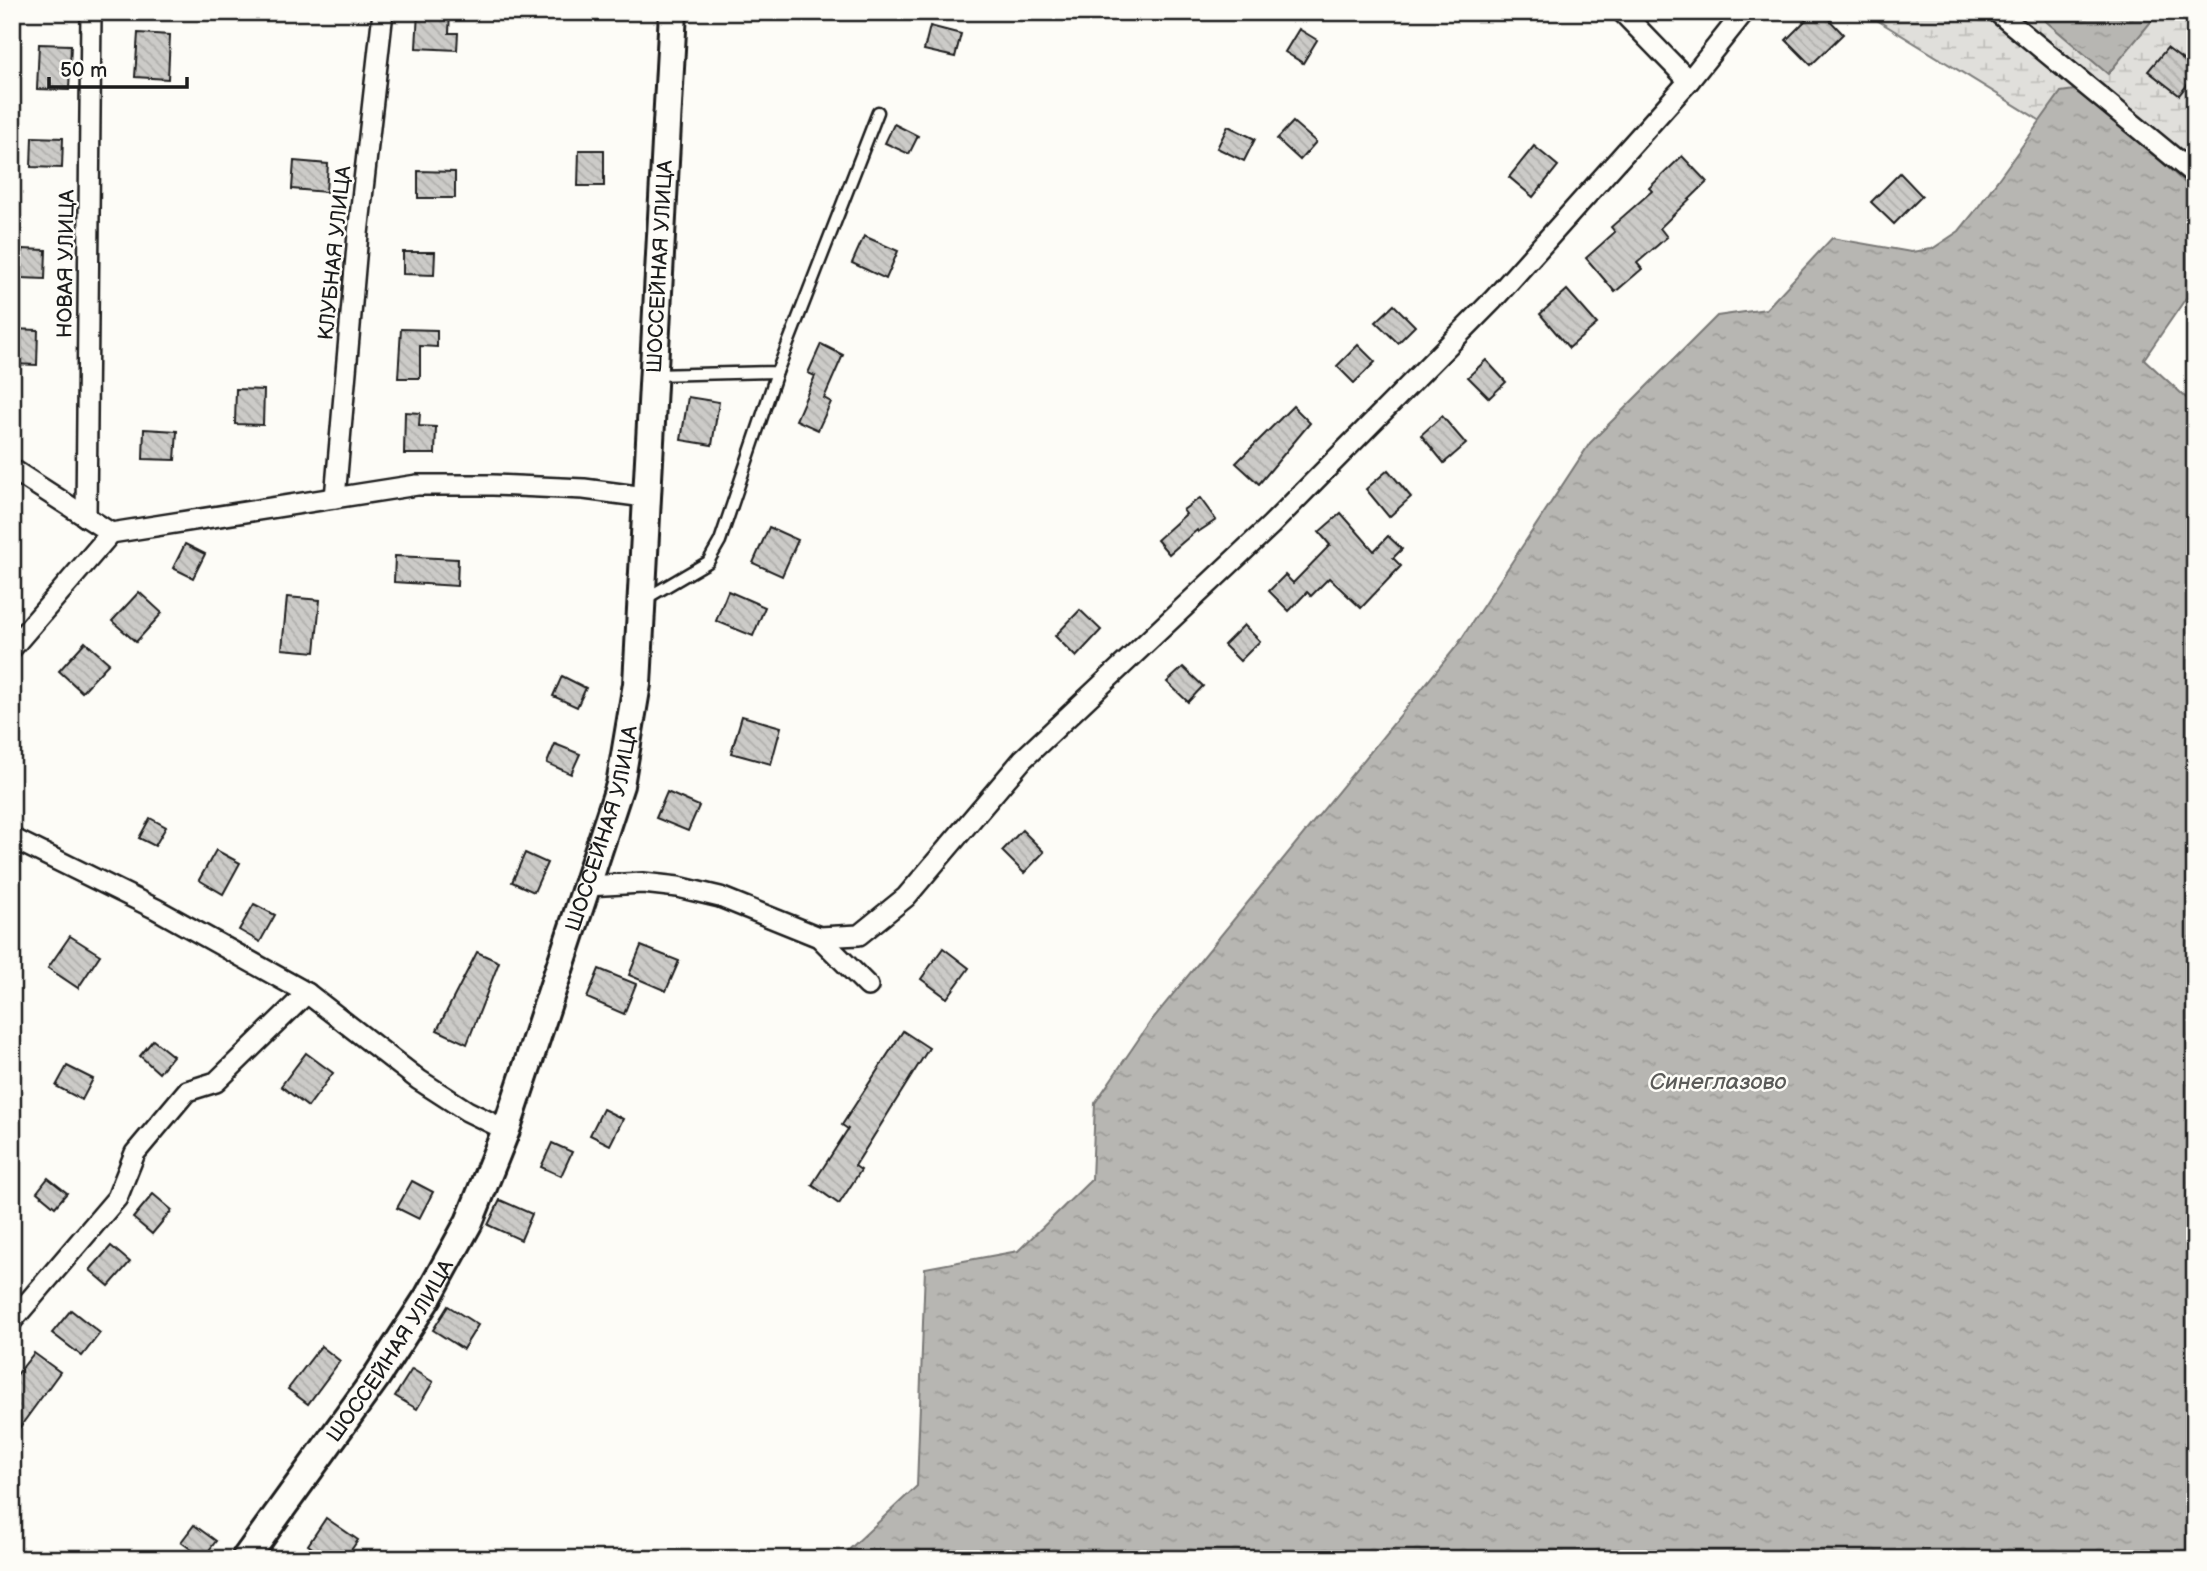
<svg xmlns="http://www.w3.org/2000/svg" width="2207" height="1571" font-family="'Balsamiq Sans',sans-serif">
  <defs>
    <pattern id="wetland-marsh" width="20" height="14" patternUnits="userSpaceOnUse" patternTransform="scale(1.75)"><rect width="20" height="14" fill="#e0dfdb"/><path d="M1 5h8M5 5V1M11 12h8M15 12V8" fill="none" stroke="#c0bfbb"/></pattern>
    <pattern id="water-ripples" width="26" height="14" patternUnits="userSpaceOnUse" patternTransform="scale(1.75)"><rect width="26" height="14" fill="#b7b6b2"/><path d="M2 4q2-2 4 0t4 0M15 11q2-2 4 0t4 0" fill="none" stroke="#9d9c98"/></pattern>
    <pattern id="building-back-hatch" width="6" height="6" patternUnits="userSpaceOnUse" patternTransform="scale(1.75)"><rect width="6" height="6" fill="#cccbc8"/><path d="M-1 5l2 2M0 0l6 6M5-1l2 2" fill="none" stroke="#afaeab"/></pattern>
  </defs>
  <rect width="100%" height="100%" fill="#fdfcf7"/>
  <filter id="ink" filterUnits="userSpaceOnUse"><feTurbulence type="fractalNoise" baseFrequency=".0143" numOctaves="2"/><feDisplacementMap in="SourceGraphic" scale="14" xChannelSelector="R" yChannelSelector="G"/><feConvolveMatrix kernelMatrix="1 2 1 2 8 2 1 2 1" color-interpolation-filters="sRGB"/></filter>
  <g filter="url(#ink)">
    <polygon fill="url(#wetland-marsh)" stroke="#7e7e7c" stroke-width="2" points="1864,12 2195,12 2195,216"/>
    <g fill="url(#water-ripples)" stroke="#797876" stroke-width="2">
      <polygon points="2035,12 2159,12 2108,74"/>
      <polygon points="2081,89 2185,183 2195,197 2195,285 2144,359 2195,406 2195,1559 839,1559 917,1486 925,1268 1018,1251 1092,1179 1095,1103 1151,1021 1456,647 1590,443 1717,316 1766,309 1832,238 1911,252 1932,249 1959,231 1976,210 2061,92"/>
    </g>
    <g fill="url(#building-back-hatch)" stroke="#1c1c1c" stroke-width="2">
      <polygon points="418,12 450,12 449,33 458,33 457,50 416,48"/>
      <polygon points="1814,12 1822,12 1843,34 1811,65 1786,40"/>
      <polygon points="930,26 961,34 955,57 924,50"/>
      <polygon points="1299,29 1317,40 1303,63 1285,52"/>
      <polygon points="138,33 170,35 168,79 135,77"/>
      <polygon points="39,44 71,45 69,90 37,89"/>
      <polygon points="2167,48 2195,69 2195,75 2179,95 2148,71"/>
      <polygon points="1293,122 1316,142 1300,160 1277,139"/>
      <polygon points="894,124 918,136 909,154 885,143"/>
      <polygon points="1228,126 1255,139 1244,161 1217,148"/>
      <polygon points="32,137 63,138 62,168 31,167"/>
      <polygon points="1534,146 1558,166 1533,197 1509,177"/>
      <polygon points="579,150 604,150 604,186 578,186"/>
      <polygon points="1682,156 1707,182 1660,228 1667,237 1637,263 1642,269 1615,292 1586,258 1615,232 1611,227 1652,191 1649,188"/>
      <polygon points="294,161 328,164 326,192 292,189"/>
      <polygon points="418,171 455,172 455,198 418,198"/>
      <polygon points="1900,173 1922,196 1894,224 1871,202"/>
      <polygon points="864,236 898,251 886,279 852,263"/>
      <polygon points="22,249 46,250 45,279 21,278"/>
      <polygon points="403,252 435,252 434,275 403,274"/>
      <polygon points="1567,290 1597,324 1569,348 1540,314"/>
      <polygon points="1394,305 1415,326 1398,343 1376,322"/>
      <polygon points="12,329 38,330 37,365 12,364"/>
      <polygon points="401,329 437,330 437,347 420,346 420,378 398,378"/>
      <polygon points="821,344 843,355 824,398 831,402 818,430 796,420 815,376 808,373"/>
      <polygon points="1358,345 1375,362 1354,383 1337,366"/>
      <polygon points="1486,360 1506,382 1489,398 1468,377"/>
      <polygon points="236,389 264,390 263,425 235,424"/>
      <polygon points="688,397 719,402 712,445 681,440"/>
      <polygon points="1293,406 1310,423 1259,484 1236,463"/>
      <polygon points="405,412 420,413 419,426 436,427 435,454 404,454"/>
      <polygon points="1442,416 1466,444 1444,463 1421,435"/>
      <polygon points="144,429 177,431 175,460 143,459"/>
      <polygon points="1388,470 1411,497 1389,517 1366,489"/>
      <polygon points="1200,498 1216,520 1198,532 1197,530 1169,554 1157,540 1186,514 1183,510"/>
      <polygon points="1341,513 1374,551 1388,536 1402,549 1393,558 1401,566 1361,608 1329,578 1311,596 1307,592 1289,611 1269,591 1285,575 1293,583 1330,545 1319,532"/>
      <polygon points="769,527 798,540 782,576 753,563"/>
      <polygon points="185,544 205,554 193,578 173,568"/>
      <polygon points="395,556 458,559 457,586 394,582"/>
      <polygon points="728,591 765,607 753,636 716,621"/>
      <polygon points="139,592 162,613 136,642 112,621"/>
      <polygon points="287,597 320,600 315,652 282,649"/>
      <polygon points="1080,610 1101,630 1076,657 1055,636"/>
      <polygon points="1244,625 1260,641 1240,661 1224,645"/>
      <polygon points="85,642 109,663 82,692 59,671"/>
      <polygon points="1183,667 1203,686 1188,702 1167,682"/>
      <polygon points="562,676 586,688 577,707 553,696"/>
      <polygon points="742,716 781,727 771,764 731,753"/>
      <polygon points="555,744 580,754 571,774 547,763"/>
      <polygon points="667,792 699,806 688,831 656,818"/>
      <polygon points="150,818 166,827 155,846 139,838"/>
      <polygon points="1022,830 1044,852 1024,873 1002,851"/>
      <polygon points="216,850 240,863 223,894 199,880"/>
      <polygon points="525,853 547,863 534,892 512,882"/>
      <polygon points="254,904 275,915 260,942 239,930"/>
      <polygon points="70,936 100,955 78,988 48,968"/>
      <polygon points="641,946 679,961 666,991 629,975"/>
      <polygon points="943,948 969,968 947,998 921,979"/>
      <polygon points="477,952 499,962 467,1044 437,1030"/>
      <polygon points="599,969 636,984 624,1014 587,998"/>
      <polygon points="903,1031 929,1048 855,1166 861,1170 839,1204 812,1185 848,1129 842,1125"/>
      <polygon points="153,1040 173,1056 159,1073 140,1056"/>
      <polygon points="306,1053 333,1073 308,1107 281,1086"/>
      <polygon points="67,1066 93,1079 82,1100 56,1086"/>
      <polygon points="603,1109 623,1119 610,1145 590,1135"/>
      <polygon points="552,1143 572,1152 561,1176 541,1167"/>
      <polygon points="48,1178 67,1193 55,1207 37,1192"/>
      <polygon points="412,1181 433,1192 419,1219 397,1208"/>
      <polygon points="153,1194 172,1210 152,1234 133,1218"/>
      <polygon points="500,1200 532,1214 521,1240 488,1225"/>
      <polygon points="111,1246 130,1262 109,1286 90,1270"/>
      <polygon points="448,1306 478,1325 463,1349 433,1330"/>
      <polygon points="71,1310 100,1333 82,1356 52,1333"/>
      <polygon points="321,1346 340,1361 308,1404 288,1389"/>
      <polygon points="34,1353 60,1372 12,1438 12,1381"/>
      <polygon points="412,1369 433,1382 417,1409 395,1396"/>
      <polygon points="326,1518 358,1540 345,1559 328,1559 308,1545"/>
      <polygon points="194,1525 216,1541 203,1558 181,1542"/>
    </g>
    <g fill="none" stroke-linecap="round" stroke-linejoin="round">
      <g stroke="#1c1c1c" stroke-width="15">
        <g id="lane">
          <polyline points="654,375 777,372 878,112"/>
          <polyline points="645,599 708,562 720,541 777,372"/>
        </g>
      </g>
      <g stroke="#1c1c1c" stroke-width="24">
        <g id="street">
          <polyline points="1622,12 1689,81"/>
          <polyline points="1997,12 2195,175"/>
          <polyline points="12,469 111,533 417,485 493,485 584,489 645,497"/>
          <polyline points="335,498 358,234 383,12"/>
          <polyline points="86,517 91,12"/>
          <polyline points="12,648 111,533"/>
          <polyline points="12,838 156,909 307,993 419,1080 467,1111 506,1130"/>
          <polyline points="586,886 643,883 678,887 720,897 819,937 868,986"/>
          <polyline points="819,937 859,935 906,897 1023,759 1271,525 1493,300 1689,81 1744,12"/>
          <polyline points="12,1321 117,1198 135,1153 187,1091 216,1082 307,993"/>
        </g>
      </g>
      <g stroke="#1c1c1c" stroke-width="32">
        <g id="secondary">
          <path id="s1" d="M245,1559l130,-180 53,-82 41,-75 37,-92 114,-345 17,-101 36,-672"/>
        </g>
      </g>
      <use href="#lane" stroke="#fdfcf7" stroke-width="10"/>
      <use href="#street" stroke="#fdfcf7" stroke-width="19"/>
      <use href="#secondary" stroke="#fdfcf7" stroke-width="26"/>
    </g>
  </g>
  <g text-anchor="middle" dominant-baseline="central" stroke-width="5" stroke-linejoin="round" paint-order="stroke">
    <g font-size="21" fill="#1c1c1c" stroke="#fdfcf7">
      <text transform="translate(335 253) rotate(-84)">КЛУБНАЯ УЛИЦА</text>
      <text transform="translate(66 264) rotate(-89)">НОВАЯ УЛИЦА</text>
      <text stroke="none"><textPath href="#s1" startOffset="1388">ШОССЕЙНАЯ УЛИЦА</textPath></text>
      <text stroke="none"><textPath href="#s1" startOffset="821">ШОССЕЙНАЯ УЛИЦА</textPath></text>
      <text stroke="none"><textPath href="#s1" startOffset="254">ШОССЕЙНАЯ УЛИЦА</textPath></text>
    </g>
    <g font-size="23" font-style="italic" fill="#5a5a58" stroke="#fdfcf7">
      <text x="1718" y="1082">Синеглазово</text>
    </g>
  </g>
  <rect width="2207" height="1571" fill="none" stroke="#fdfcf7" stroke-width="42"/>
  <rect x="21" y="21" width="2165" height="1529" fill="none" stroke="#1c1c1c" stroke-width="2.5" filter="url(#ink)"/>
  <path d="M49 77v10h138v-10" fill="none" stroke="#1c1c1c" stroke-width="3.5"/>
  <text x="60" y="77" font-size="21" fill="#1c1c1c" stroke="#fdfcf7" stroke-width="5" paint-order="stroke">50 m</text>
</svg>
